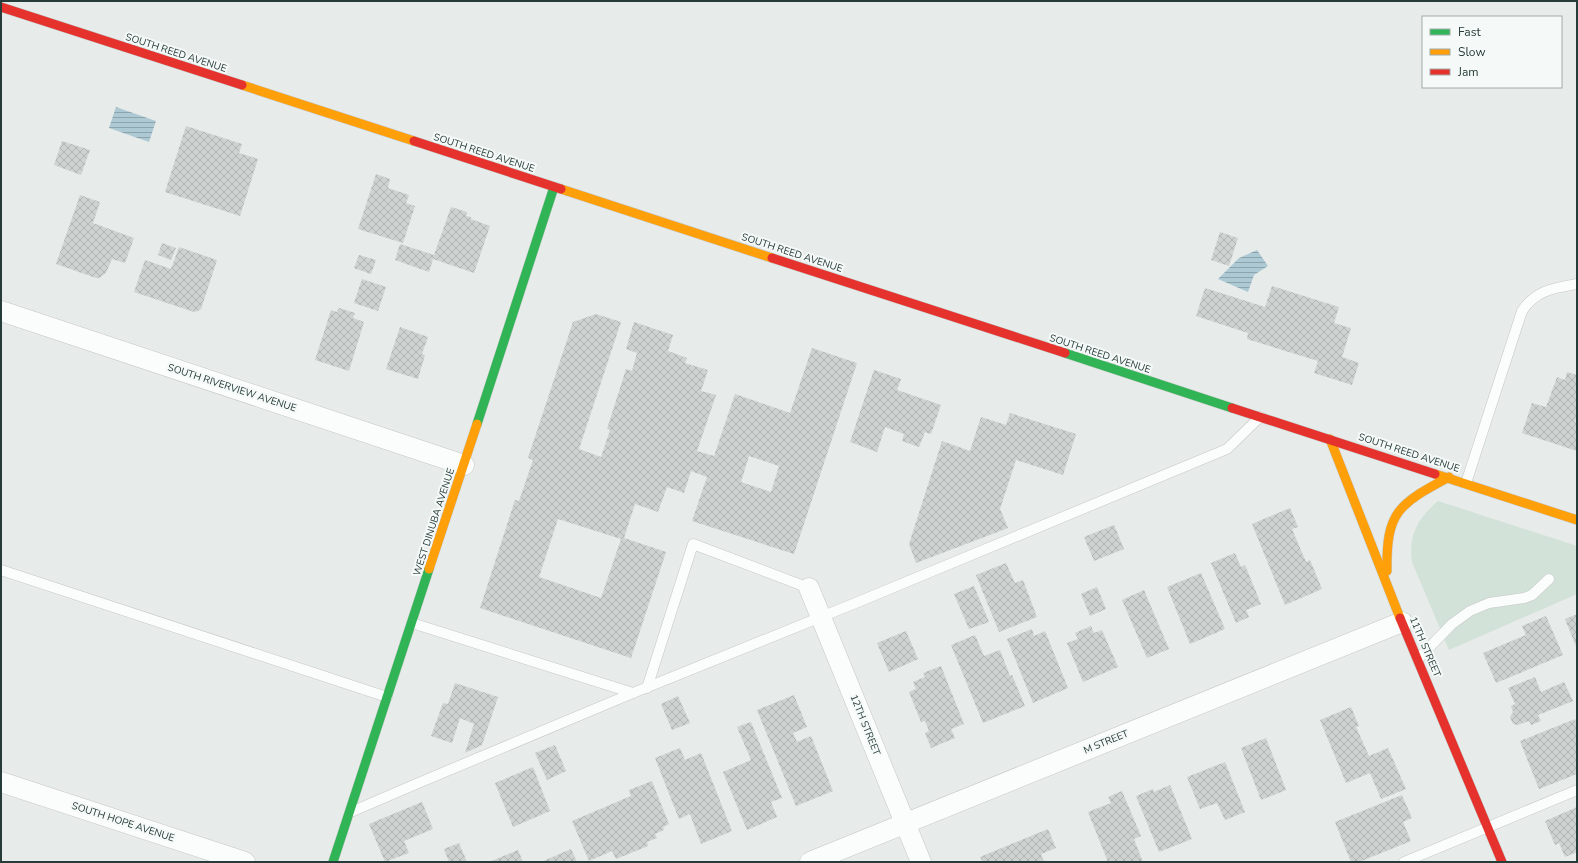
<svg xmlns="http://www.w3.org/2000/svg" width="1578" height="863" font-family="'Nunito Sans',sans-serif">
  <defs>
    <pattern id="water-rules" width="6" height="5" patternUnits="userSpaceOnUse"><rect width="6" height="5" fill="#adc9d4"/><path d="M0 2.5h6" fill="none" stroke="#8da4ad"/></pattern>
    <pattern id="building-cross-hatch" width="8" height="8" patternUnits="userSpaceOnUse"><rect width="8" height="8" fill="#ced2d1"/><path d="M0 0l8 8M0 8l8-8" fill="none" stroke="#b1b5b4"/></pattern>
  </defs>
  <rect width="100%" height="100%" fill="#e7ebe9"/>
  <path fill="#d2e2d8" d="M1438,501l139,45v48l-128,56 -37,-88c-4,-27 6,-44 26,-61z"/>
  <g fill="url(#water-rules)">
    <polygon points="116,107 156,121 149,142 109,128"/>
    <polygon points="1257,250 1268,266 1254,275 1248,292 1218,279 1239,258"/>
  </g>
  <g fill="url(#building-cross-hatch)" fill-rule="evenodd">
    <polygon points="186,126 242,144 239,153 258,159 240,216 165,192"/>
    <polygon points="62,141 90,150 81,175 54,165"/>
    <polygon points="376,174 390,179 388,188 409,195 406,203 415,206 403,243 358,229"/>
    <polygon points="80,195 100,202 93,223 134,238 125,263 112,259 106,273 99,278 96,278 56,264"/>
    <polygon points="451,207 467,212 466,216 471,217 471,219 490,226 474,273 433,259 429,272 395,260 400,244 434,255"/>
    <polygon points="1220,232 1238,238 1229,266 1211,260"/>
    <polygon points="162,243 176,248 171,260 158,255"/>
    <polygon points="179,247 217,260 201,309 198,311 194,312 134,292 145,260 171,269"/>
    <polygon points="359,255 376,260 371,274 354,268"/>
    <polygon points="362,279 386,287 378,311 354,303"/>
    <polygon points="1272,286 1339,307 1334,323 1351,328 1342,357 1359,363 1352,385 1314,373 1318,361 1247,339 1248,333 1196,316 1205,288 1265,307"/>
    <polygon points="339,308 355,313 353,318 364,322 349,371 315,360 331,310 337,312"/>
    <path d="M596,314l25,8 -42,127 22,8 9,-27 -3,-1 19,-60 6,2 5,-18 -11,-4 8,-27 39,13 -5,16 19,7 -2,5 23,7 -7,21 15,4 -19,56 17,5 21,-62 55,19 22,-65 45,15 -63,191 -102,-33 15,-44 -16,-6 -7,22 -17,-6 -9,25 -23,-8 -11,34 42,14 -35,106 -151,-50 35,-108 4,1 14,-41 -5,-2 45,-136zM749,456l30,10 -8,26 -30,-10zM558,519l63,20 -20,59 -62,-21z"/>
    <polygon points="400,327 428,337 422,354 425,355 418,379 386,369"/>
    <polygon points="874,370 901,379 897,390 941,405 931,434 925,432 919,447 902,441 904,434 885,427 877,452 850,442"/>
    <polygon points="1567,372 1577,375 1577,416 1575,422 1577,422 1577,451 1522,433 1532,403 1546,407 1557,377 1565,380"/>
    <polygon points="1010,413 1076,434 1063,475 1016,460 1000,509 1008,528 916,563 909,544 942,441 970,451 981,417 1006,425"/>
    <polygon points="1290,508 1298,527 1292,529 1306,562 1310,560 1322,589 1285,605 1252,524"/>
    <polygon points="1114,525 1124,549 1094,561 1084,537"/>
    <polygon points="1235,553 1241,567 1245,565 1261,604 1246,610 1249,617 1236,623 1211,563"/>
    <polygon points="1006,563 1015,583 1023,580 1037,617 999,632 976,575"/>
    <polygon points="1201,573 1225,629 1190,644 1167,587"/>
    <polygon points="974,586 989,622 969,629 954,594"/>
    <polygon points="1097,587 1106,609 1090,616 1081,594"/>
    <polygon points="1144,590 1169,649 1147,658 1122,600"/>
    <polygon points="1577,614 1577,649 1565,619"/>
    <polygon points="1546,616 1563,655 1496,683 1483,653 1526,635 1522,626"/>
    <polygon points="1091,626 1094,633 1102,630 1118,667 1083,682 1067,643 1078,639 1075,633"/>
    <polygon points="1032,629 1034,636 1045,631 1068,688 1033,703 1007,639"/>
    <polygon points="906,631 918,659 889,672 877,643"/>
    <polygon points="975,635 984,656 1000,650 1010,676 1012,675 1025,706 983,723 951,645"/>
    <polygon points="941,666 964,724 951,729 955,738 931,748 925,733 929,731 925,721 921,722 909,692 916,689 913,682 925,677 923,673"/>
    <polygon points="1535,677 1541,692 1564,682 1573,701 1538,715 1541,721 1531,725 1529,721 1518,725 1513,724 1510,717 1513,712 1511,706 1515,704 1508,688"/>
    <polygon points="455,683 498,697 482,745 465,753 474,724 460,718 452,743 431,736 443,703 448,704"/>
    <polygon points="794,695 807,727 793,733 797,742 811,736 833,791 796,806 757,710"/>
    <polygon points="678,696 690,723 672,730 661,704"/>
    <polygon points="1351,707 1359,726 1356,727 1369,756 1388,748 1406,789 1381,799 1370,773 1346,783 1320,720"/>
    <polygon points="1575,719 1577,725 1577,774 1539,789 1520,741"/>
    <polygon points="751,722 782,798 771,802 777,817 747,830 723,772 751,760 737,727"/>
    <polygon points="1266,738 1286,790 1261,800 1241,748"/>
    <polygon points="555,745 566,771 547,780 535,753"/>
    <polygon points="680,748 685,760 701,753 732,831 701,844 690,814 679,819 655,758"/>
    <polygon points="1225,762 1245,812 1225,820 1217,803 1200,809 1187,777"/>
    <polygon points="533,767 550,811 513,827 495,783"/>
    <polygon points="652,781 669,824 663,827 664,830 655,834 657,838 647,842 648,846 616,859 612,851 589,861 572,821 631,796 629,790"/>
    <polygon points="1170,785 1192,839 1159,852 1136,796 1153,789 1154,792"/>
    <polygon points="1122,791 1141,836 1134,839 1143,862 1108,862 1088,812 1111,803 1108,797"/>
    <polygon points="1402,795 1412,818 1403,822 1411,841 1359,862 1351,862 1335,822"/>
    <polygon points="422,802 433,829 404,841 409,853 385,862 369,824"/>
    <polygon points="1577,807 1577,852 1565,857 1559,843 1555,845 1545,821"/>
    <polygon points="1048,829 1056,848 1041,854 1044,862 982,862 980,857"/>
    <polygon points="459,843 467,862 449,862 444,849"/>
    <polygon points="571,849 577,862 541,862"/>
    <polygon points="518,850 523,862 489,862"/>
  </g>
  <g fill="none" stroke-linecap="round" stroke-linejoin="round">
    <g stroke="#c4c8c6" stroke-width="11">
      <g id="lane">
        <path d="M1466,483l56,-172c14,-21 32,-23 55,-27"/>
        <polyline points="1,570 387,697"/>
        <polyline points="412,623 633,693"/>
        <polyline points="1418,659 1452,624 1470,611 1489,603 1524,598 1532,595 1549,579"/>
        <polyline points="647,688 693,544 809,588"/>
        <polyline points="351,812 416,784 633,693 858,602 1227,449 1260,417"/>
        <polyline points="1404,862 1577,790"/>
      </g>
    </g>
    <g stroke="#c4c8c6" stroke-width="21">
      <g id="street">
        <polyline points="1,311 464,465"/>
        <polyline points="809,588 921,862"/>
        <polyline points="1,782 245,862"/>
        <polyline points="810,862 1402,622"/>
      </g>
    </g>
    <g stroke="#c4c9c8" stroke-width="10">
      <g id="fast">
        <polyline points="1065,353 1232,408"/>
        <polyline points="477,424 554,187"/>
        <polyline points="333,862 429,569"/>
      </g>
    </g>
    <g stroke="#c4c9c8" stroke-width="10">
      <g id="slow">
        <polyline points="242,85 414,141"/>
        <polyline points="561,189 772,258"/>
        <polyline points="1330,439 1400,618"/>
        <polyline points="1435,474 1577,520"/>
        <polyline points="429,569 477,424"/>
        <path d="M1387,571c-1,-60 12,-67 62,-94"/>
      </g>
    </g>
    <g stroke="#c4c9c8" stroke-width="10">
      <g id="jam">
        <polyline points="1,7 242,85"/>
        <polyline points="414,141 561,189"/>
        <polyline points="772,258 1065,353"/>
        <polyline points="1232,408 1435,474"/>
        <polyline points="1400,618 1502,862"/>
      </g>
    </g>
    <use href="#lane" stroke="#fbfcfc" stroke-width="10"/>
    <use href="#street" stroke="#fbfcfc" stroke-width="20"/>
    <use href="#fast" stroke="#30b455" stroke-width="9"/>
    <use href="#slow" stroke="#ff9f0a" stroke-width="9"/>
    <use href="#jam" stroke="#e5322d" stroke-width="9"/>
  </g>
  <g text-anchor="middle" dominant-baseline="central" stroke-width="4" stroke-linejoin="round" paint-order="stroke">
    <g font-size="10" fill="#263c39" stroke="#f5f9f8">
      <text transform="translate(176 53) rotate(18)">SOUTH REED AVENUE</text>
      <text transform="translate(484 153) rotate(18)">SOUTH REED AVENUE</text>
      <text transform="translate(792 253) rotate(18)">SOUTH REED AVENUE</text>
      <text transform="translate(1100 354) rotate(18)">SOUTH REED AVENUE</text>
      <text transform="translate(232 388) rotate(18)">SOUTH RIVERVIEW AVENUE</text>
      <text transform="translate(1409 453) rotate(18)">SOUTH REED AVENUE</text>
      <text transform="translate(434 522) rotate(-72)">WEST DINUBA AVENUE</text>
      <text transform="translate(1425 647) rotate(67)">11TH STREET</text>
      <text transform="translate(865 725) rotate(68)">12TH STREET</text>
      <text transform="translate(1106 742) rotate(-22)">M STREET</text>
      <text transform="translate(123 822) rotate(18)">SOUTH HOPE AVENUE</text>
    </g>
  </g>
  <rect width="1578" height="863" fill="none" stroke="#263c39" stroke-width="4"/>
  <rect x="1422" y="16" width="140" height="72" fill="#f5f9f8" stroke="#a2adac"/>
  <rect x="1430" y="29" width="20" height="6" fill="#30b455" stroke="#a2adac"/>
  <text x="1458" y="36" font-size="12" fill="#263c39">Fast</text>
  <rect x="1430" y="49" width="20" height="6" fill="#ff9f0a" stroke="#a2adac"/>
  <text x="1458" y="56" font-size="12" fill="#263c39">Slow</text>
  <rect x="1430" y="69" width="20" height="6" fill="#e5322d" stroke="#a2adac"/>
  <text x="1458" y="76" font-size="12" fill="#263c39">Jam</text>
</svg>
